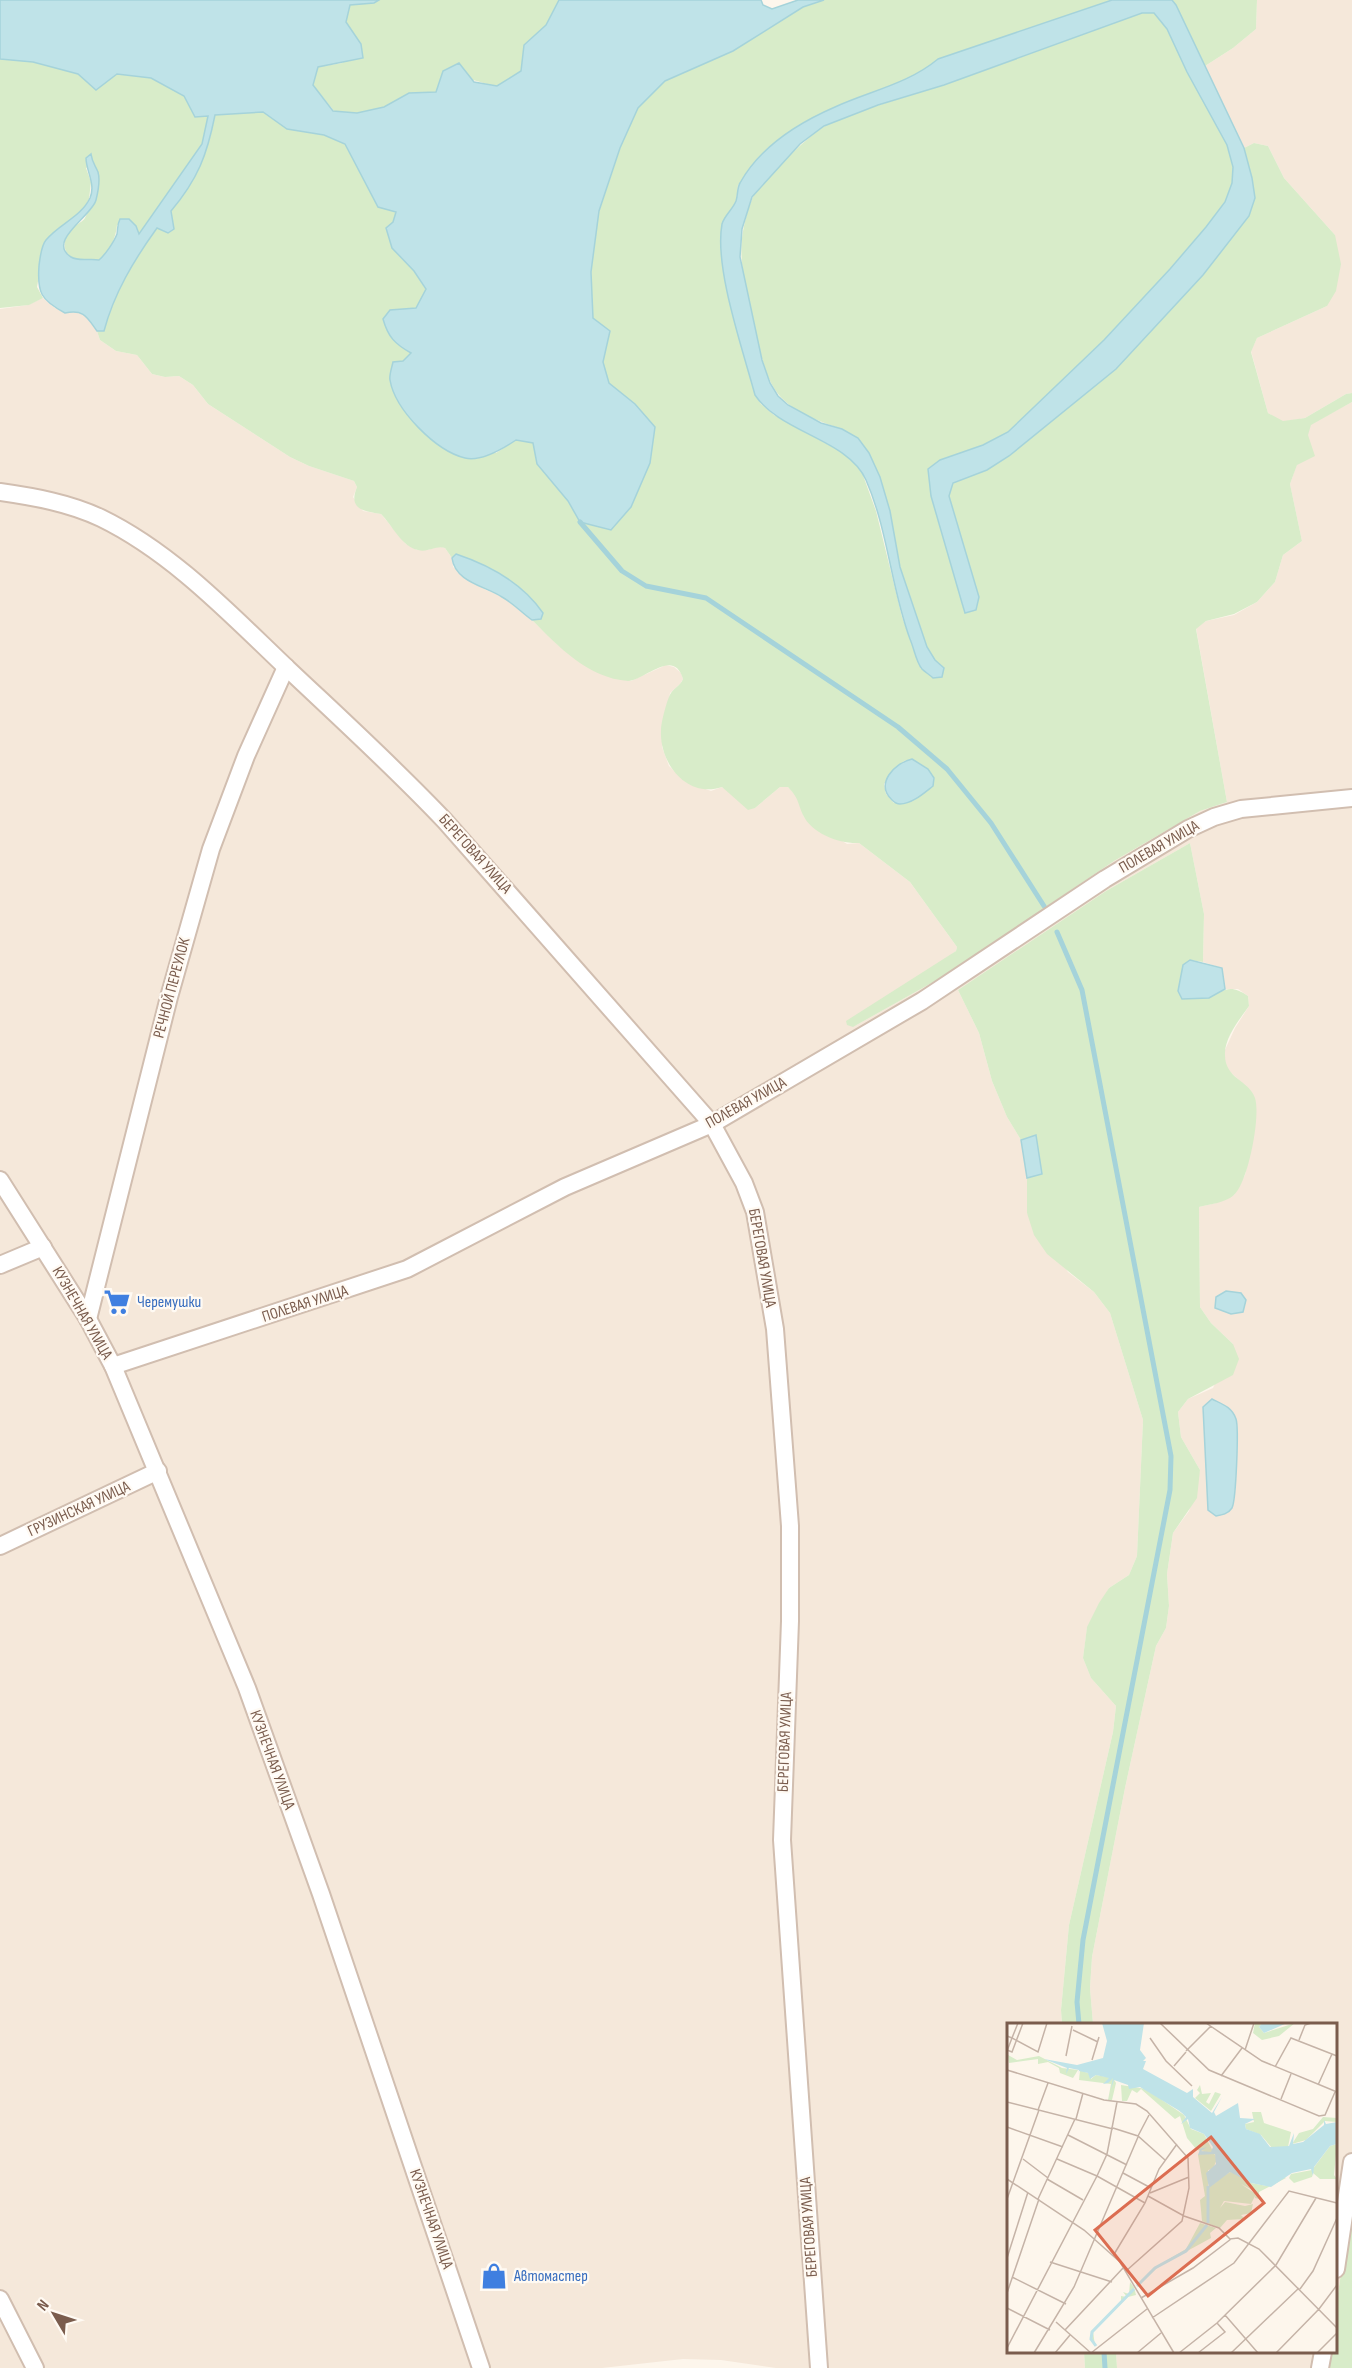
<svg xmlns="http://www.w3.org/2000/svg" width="1352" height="2368" font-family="'Sofia Sans Condensed',sans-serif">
  <rect width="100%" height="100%" fill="#fdf6ec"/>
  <g fill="#f5e8da">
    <polygon points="1257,0 1352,0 1352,393 1346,394 1305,418 1282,422 1268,413 1251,351 1257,338 1327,306 1335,235 1284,178 1268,146 1254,143 1244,148 1205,66 1233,48 1256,29"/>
    <polygon points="43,298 55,308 76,311 87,317 97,331 100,340 116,351 137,355 152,374 165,377 179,376 193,385 208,404 290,457 309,466 354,481 357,487 353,497 363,511 381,514 406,544 417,550 428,550 439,546 445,548 452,558 453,567 486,590 501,596 532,620 559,646 631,681 666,665 674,667 681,673 683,679 680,684 670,693 662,747 669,766 686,782 711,791 722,787 755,808 780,787 788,787 798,797 804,817 847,844 859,843 910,882 957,947 956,951 853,1027 944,976 1114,861 1200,811 1227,802 1196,628 1206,621 1234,615 1257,602 1275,582 1283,555 1302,541 1290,484 1311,424 1352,402 1352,2200 1336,2307 1336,2024 1093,2024 1090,1988 1092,1957 1125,1788 1156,1646 1166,1628 1169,1606 1167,1574 1173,1533 1189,1511 1200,1470 1181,1437 1178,1412 1188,1399 1213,1388 1233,1344 1211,1323 1200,1307 1199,1207 1216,1203 1234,1195 1245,1175 1251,1147 1241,1082 1226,1068 1224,1052 1235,1028 1249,1006 1248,996 1238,989 1225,989 1222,968 1203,962 1204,914 1190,843 1106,891 958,990 979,1033 992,1081 1007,1117 1021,1140 1027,1178 1027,1213 1068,1272 1094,1292 1110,1313 1143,1420 1137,1556 1129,1575 1109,1588 1087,1628 1083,1658 1091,1678 1116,1706 1113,1732 1069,1925 1061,2010 1062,2024 1008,2024 1008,2352 1084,2352 1085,2368 776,2368 721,2360 683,2359 602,2368 0,2368 0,309 28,305"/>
    <polygon points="1116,2352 1329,2352 1326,2368 1117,2368"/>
  </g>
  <g fill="#d8ecc9" fill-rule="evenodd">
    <polygon points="379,0 559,0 546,25 524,45 521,71 497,87 443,71 437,92 409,93 384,107 357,113 334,111 313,85 318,67 342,63 361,44 346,22 350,4 374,3"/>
    <path d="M824,0h288l-174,59 -16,14 -36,15 -49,18 -33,16 -66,63 -2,17 -13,20 4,66 28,107 6,9 13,11 73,40 13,12 16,44 26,106 19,52 23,-1 -9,-8 -8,-13 -27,-80 -10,-56 -48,-82c-72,-23 -74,-41 -89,-110 -11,-48 -19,-72 -1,-120 5,-14 59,-66 73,-73 38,-19 81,-28 121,-42 66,-23 131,-48 196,-71h12l13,16 20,43 40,73 6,22 -1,16 -7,19 -19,25 -36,42 -66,71 -96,92 -25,13 -43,15 -12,9 3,27 34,117 11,-3 3,-13 -30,-101 4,-13 34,-13 22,-14 107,-87 133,-153c8,-27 2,-42 -5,-68l10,-5 14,3 16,32 51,57 6,29 -5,27 -9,15 -70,32 -6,14 17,61 15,8 22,-3 41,-24 6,-1v9l-41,23 -3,10 7,21 -18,9 -7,19 12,57 -19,14 -8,27 -18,20 -23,12 -28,7 -10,8 31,173 -27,9 -86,50 -170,115 -91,51 -6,-2 -1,-4 110,-70 1,-4 -47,-65 -51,-39c-19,1 -47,-9 -56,-28 -6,-14 -4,-16 -15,-28h-8l-25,21 -7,2 -26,-23c-35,12 -63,-24 -61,-57 0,-7 6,-31 10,-37 3,-5 9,-7 12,-14 -9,-32 -39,2 -55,2 -40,-3 -69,-34 -96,-61l9,-1 2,-6c-20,-29 -54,-48 -87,-59l-4,4 -7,-10c-9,-3 -17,5 -27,2 -16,-3 -26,-25 -37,-36 -18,-3 -33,-5 -24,-27l-3,-6 -45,-15 -19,-9 -82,-53 -15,-19 -14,-9 -14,1 -13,-3 -15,-19 -21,-4 -16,-11 -3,-9h7c10,-38 30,-71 53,-103l11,5 6,-4 -3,-18c25,-30 37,-58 44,-96l48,-3 24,17 37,6 22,9 32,63 18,5 -3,10 -1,26 22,23 12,19 -10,18 -26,2 22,43 -9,8 93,92 20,-13 17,3 4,21 31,37 12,21 31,8 20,-23 19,-44 -15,-59 -26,-21 -6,-21 7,-31 -17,-13 -2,-46 8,-61 21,-63 18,-40 27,-27 68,-30 70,-44zM912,759l16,10 -34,34 -8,-9 -2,-10 20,-23z"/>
    <polygon points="1172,0 1257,0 1256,29 1233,48 1205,66 1176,5"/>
    <path d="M0,59l33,3 45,12 18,16 21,-16 34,4 33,18 11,21 13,-1 -5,28 -65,91 -2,-9 -19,-1c-1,13 -8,28 -18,35 -7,-1 -12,0 -19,0 -18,-2 -19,-19 -9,-31 3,-4 11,-6 14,-11 7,-13 9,-31 13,-45l-6,-10 -6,5 5,14 -2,17 -6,10 -38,32 -8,46 6,11 -14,7 -29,3z"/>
    <path d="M1190,843l14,71 -1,48 -13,-2 19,38c16,-9 22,-14 39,-2l1,10c-9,13 -25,32 -24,49 0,24 24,25 30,43 6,18 -7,85 -21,97 -9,8 -24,9 -35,12l1,100 11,16 22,21 6,15 -6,16 -45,24 -10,13 3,25 19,33 -3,28 -24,35 -6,41 2,32 -3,22 -10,18 -31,142 -33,169 -2,31 3,36h-31l-1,-14 8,-85 44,-193 3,-26 -25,-28 -8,-20 4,-31 12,-24 10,-15 20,-13 8,-19 6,-136 -33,-107 -16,-21 -47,-38 -13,-19 -7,-22v-35l15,-4 -6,-39 -15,5 -14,-23 -15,-36 -13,-48 -21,-43 148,-99z"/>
    <polygon points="1352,2200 1352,2368 1326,2368 1329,2352 1336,2352 1336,2307"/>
    <polygon points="1084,2352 1116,2352 1117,2368 1085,2368"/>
  </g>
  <g fill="#bfe3e8" stroke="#a5d3da" stroke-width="1.5">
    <path d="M0,0h379l-5,3 -24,2 -4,17 15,22 2,14 -45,9 -5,18 20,26 24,2 27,-6 25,-14 27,-1 7,-21 16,-8 15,19 23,4 24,-15 3,-26 22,-20 13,-25h202l2,5 9,4 26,-9h26l-21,7 -70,44 -68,30 -27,27 -18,40 -21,63 -8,61 2,46 17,13 -7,31 6,21 26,21 20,23 -5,36 -19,44 -20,23 -31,-8 -12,-21 -31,-37 -4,-21 -17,-3c-12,8 -36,22 -51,18 -29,-7 -70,-48 -75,-78 -1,-5 2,-13 3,-18l10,-1 8,-8c-16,-9 -23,-16 -28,-34l7,-9 26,-2 10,-19 -12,-18 -22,-23 -6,-20 7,-6 3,-10 -18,-5 -33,-63 -21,-9 -37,-6 -24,-17 -48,3c-8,40 -17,64 -44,96l3,18 -6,4 -11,-5c-23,32 -43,65 -53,103h-7c-10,-14 -13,-22 -32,-18 -24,-13 -28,-20 -26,-47 1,-8 2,-20 7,-26 13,-16 35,-23 44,-42 6,-14 -4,-27 -4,-40l5,-4c1,8 4,11 7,18 2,7 0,20 -2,28 -4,16 -50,41 -25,57 8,5 19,1 28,3 6,-5 15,-18 18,-26 1,-6 0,-9 3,-15h9l7,7 3,8 63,-90 6,-28 -13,1 -11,-21 -33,-18 -34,-4 -21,16 -18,-16 -45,-12 -33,-3z"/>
    <path d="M1112,0h60l4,5 68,143 8,30 3,20 -6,18 -46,59 -87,94 -107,87 -22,14 -34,13 -4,13 30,101 -3,13 -11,3 -3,-10 -31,-107 -3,-27 12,-9 43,-15 25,-13 96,-92 66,-71 36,-42 19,-25 7,-19 1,-16 -6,-22 -40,-73 -20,-43 -13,-16h-12l-198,72 -66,20 -54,21 -24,18 -48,53 -10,32 -2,28 22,103 8,23 8,13 10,9 33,18 21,6 16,9 11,15 11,24 10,34 10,56 27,80 8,13 9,8 -2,9 -9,1c-3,-3 -8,-6 -11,-9 -6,-7 -8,-21 -12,-30 -19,-51 -22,-109 -44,-159 -18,-41 -86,-47 -111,-85 -12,-45 -41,-127 -33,-171 2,-8 11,-15 14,-23 2,-6 1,-13 4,-18 20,-36 58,-60 95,-76 35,-16 73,-23 103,-48z"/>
    <path d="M456,554c33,11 67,30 87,59l-2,6 -9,1c-10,-7 -19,-17 -30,-23 -17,-11 -47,-15 -50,-39z"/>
    <path d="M912,759l16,10 6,9 -1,8c-9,7 -21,18 -33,18 -4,0 -6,-2 -8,-4 -17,-16 2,-37 20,-41z"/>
    <polygon points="1190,960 1222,968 1225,989 1209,998 1182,999 1178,991 1183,965"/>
    <polygon points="1036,1135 1042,1174 1027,1178 1021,1140"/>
    <polygon points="1226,1291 1241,1293 1246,1300 1243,1312 1231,1314 1215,1308 1216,1297"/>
    <path d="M1212,1399c10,5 20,8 24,20 3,9 0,81 -4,89 -4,6 -10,7 -16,8l-8,-6 -5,-103z"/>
  </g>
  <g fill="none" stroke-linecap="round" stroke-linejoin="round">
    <g stroke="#a5d3da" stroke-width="5">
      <polyline points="580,522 622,571 646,586 706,598 898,727 947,769 991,823 1044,906"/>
      <polyline points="1057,932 1082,990 1171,1456 1170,1490 1083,1940 1077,2002 1079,2024"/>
      <polyline points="1104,2352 1105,2368"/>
    </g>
    <g stroke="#d1beb0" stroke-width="20">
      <g id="minor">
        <path d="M0,492c35,5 69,11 101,26 72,35 130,97 187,151 53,50 107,99 157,152l267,303 32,59 11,29 20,117 15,197v95l-8,219 37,528"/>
        <polyline points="0,1180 88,1319 113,1366 247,1688 321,1894 481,2368"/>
        <polyline points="0,1265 43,1247"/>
        <polyline points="88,1319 169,997 211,849 246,756 286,667"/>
        <polyline points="113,1366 407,1269 565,1187 712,1124 922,1001 1105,879 1188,829 1214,817 1241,809 1352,798"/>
        <polyline points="0,1546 158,1471"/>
        <polyline points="1336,2269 1352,2162"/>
        <polyline points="0,2299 35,2368"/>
        <polyline points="1320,2368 1323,2352"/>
      </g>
    </g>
    <use href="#minor" stroke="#fff" stroke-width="16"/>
  </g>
  <defs>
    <g id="supermarket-bare" transform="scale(2.07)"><path d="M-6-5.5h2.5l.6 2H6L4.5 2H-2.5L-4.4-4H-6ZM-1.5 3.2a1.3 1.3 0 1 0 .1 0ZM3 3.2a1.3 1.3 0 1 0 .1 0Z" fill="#3f7fe0" stroke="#fffaf3" stroke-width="2.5" paint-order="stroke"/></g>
    <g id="shop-bare" transform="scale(2.07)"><path d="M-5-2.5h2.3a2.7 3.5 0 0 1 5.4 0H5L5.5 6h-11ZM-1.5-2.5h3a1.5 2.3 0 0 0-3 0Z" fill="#3f7fe0" stroke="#fffaf3" stroke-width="2.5" paint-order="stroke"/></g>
  </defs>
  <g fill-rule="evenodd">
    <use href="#supermarket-bare" x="117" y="1302"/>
    <use href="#shop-bare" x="494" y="2276"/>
  </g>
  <g text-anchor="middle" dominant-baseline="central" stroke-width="4.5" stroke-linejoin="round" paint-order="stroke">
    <g font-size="16" fill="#7a5c4d" stroke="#fffaf3">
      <text transform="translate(1159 847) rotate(-30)">ПОЛЕВАЯ УЛИЦА</text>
      <text transform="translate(475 854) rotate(48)">БЕРЕГОВАЯ УЛИЦА</text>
      <text transform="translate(172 988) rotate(-75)">РЕЧНОЙ ПЕРЕУЛОК</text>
      <text transform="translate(746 1103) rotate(-29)">ПОЛЕВАЯ УЛИЦА</text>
      <text transform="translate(762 1258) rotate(80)">БЕРЕГОВАЯ УЛИЦА</text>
      <text transform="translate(305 1304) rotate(-18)">ПОЛЕВАЯ УЛИЦА</text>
      <text transform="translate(82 1313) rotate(60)">КУЗНЕЧНАЯ УЛИЦА</text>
      <text transform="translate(79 1509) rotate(-25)">ГРУЗИНСКАЯ УЛИЦА</text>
      <text transform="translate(785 1742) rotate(-88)">БЕРЕГОВАЯ УЛИЦА</text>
      <text transform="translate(272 1760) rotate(70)">КУЗНЕЧНАЯ УЛИЦА</text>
      <text transform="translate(431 2219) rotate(71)">КУЗНЕЧНАЯ УЛИЦА</text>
      <text transform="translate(809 2227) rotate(-94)">БЕРЕГОВАЯ УЛИЦА</text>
    </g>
    <g font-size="16" fill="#366cbe" stroke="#fffaf3" text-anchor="start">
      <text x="137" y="1302">Черемушки</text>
      <text x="514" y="2276">Автомастер</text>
    </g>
  </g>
  <g transform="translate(1007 2023)">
    <rect width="330" height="330" fill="#fdf6ec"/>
    <path d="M248,0h7l-3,4 5,6 31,-10 -16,13 -17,4 -9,-7zM1,32l9,5 22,-4 23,12 16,2 -5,8 -13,-5 -1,-5 -11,-6 -10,2v-5l-29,4zM73,47l10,4 1,5 5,-4 17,3 3,5 -4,17h-4l3,-16 -32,-4zM114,62l25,4 38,26 7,14 13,5 13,25 -4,10 -5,1v16l22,-14 13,2 8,9 16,3 16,-10 3,2 -27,14v7l-4,-1 1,-6 -15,-8 15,10 -5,10 -27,-3 -4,7 5,-6 20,4 8,-2 -2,9 -10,2 4,4 -18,1 -7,8 -18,-7 -2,-21 5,-4 -7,-41 6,-4 -7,-1 -10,-12 -7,-22 -5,3 -34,-30 -4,4 -5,-3 -5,11h-5zM193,62l2,9 9,-1 -5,9 3,2 6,-12 6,2 -10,17 -16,-13 5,-5 -3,-3zM245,89h9l3,11 27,9 -3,15 -16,1 -11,-13 -15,-6 -1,-5 9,-2zM316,94l14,1v4l-12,-1 -19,19 -14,4 7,-11 14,-4zM330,121l-3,31 3,4h-17l-7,-6 -1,4 -18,6 -5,-5 2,-4 21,-4 18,-24zM193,200l16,5 -6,5 1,5 -53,29 -22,21 18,-20 32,-19zM123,259l4,5 2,8 -8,2 -35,34 2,15 -5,-7 2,-8 29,-28v-7l6,1 -4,-5 6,2z" fill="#d8ecc9"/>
    <path d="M95,0h42l-4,27 6,8 -3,3h3l-3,8 44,24 6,-4v8l19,16 10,-16 -8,15 2,4 22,-13 2,15 15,1 -10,5 1,5 14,5 10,13 19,-1 5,-13 -1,11 10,-2 21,-17v-5l2,4 11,-2v22l-7,2 -16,21 -1,9 -2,-7 -19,4 -21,14 -20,-4 -21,-11 -21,16 -3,-15 10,-9 -1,-10 -17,1 2,-6 7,-2 -6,4 10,1 2,-5 -9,-13 -14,-6 -2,-9 -7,5 5,-7 -4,-4 -3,8 3,-8 -4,-3 -38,-23 -11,2 -1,-4 -14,-5 -3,9 2,-11 -5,5 -5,1 6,-6 -13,-3 -6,4 -2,-6 -9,-2 -1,4 1,-5 -10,-2 -3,6 1,-6 -23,-9 33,6 26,-7 4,-17zM255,0h25l-23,10 -5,-6z" fill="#bfe3e8"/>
    <path fill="none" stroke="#bfe3e8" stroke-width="3" d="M201,200v-37M130,263l18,-18 31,-17 21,-26M89,323l-5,-7 1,-7 42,-43"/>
    <path fill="none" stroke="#c5b3a7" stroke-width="1.5" d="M11,0l-6,15 26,14 9,-29M153,0l49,47 110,46 6,-1 10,-23M199,0l56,38 75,31M66,7l25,12M0,13l5,2 -5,13M143,15l16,23 26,25M292,17l6,-15 6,-2M0,27l5,2 11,-29M238,27l9,-27M179,28l25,-25M59,33l6,-30M85,37l7,-23M167,43l12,-14M268,44l16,-29 46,18M0,47l97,30 32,4 11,7 41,47 1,30 -7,33 -56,50M214,53l21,-28M311,62l14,-31M274,76l10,-25M0,79l106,27M31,87l10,-27M69,96l7,-26M0,104l56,20M106,105l25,8 27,24M61,112l59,30M131,113l11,-21M16,136l25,19M50,136l40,17 48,27M116,150l28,15M0,156l77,51 36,32 54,91M40,156l36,21M143,170l39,-16M141,173l36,20 35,12 11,11 8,-1 21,11 78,79M0,176l32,-89M31,176l37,-80M106,233l32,-53 14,-34 18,-25M0,235l21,-66M43,239l62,20M5,254l54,27M293,266l13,-18 24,-53M0,270l32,-94M134,275l52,-30 38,-29M0,285l43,22M218,292l33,38M145,295l82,-55 55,-72 48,12M49,299l35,31M58,307l59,-63M0,325l90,-172 10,-22 10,-52M27,330l40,-66 64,-150M48,330l15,-18M84,330l56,-44M130,330l24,-20M172,330l38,-30 59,-58 40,-67M191,330l27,-21 -8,-9M224,330l68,-65M269,330l43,-44 18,-24M310,330l20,-20"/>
    <path fill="#dc6d51" fill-opacity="0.15" stroke="#dc6d51" stroke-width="3" d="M204,114l53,66 -116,93 -53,-66z"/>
    <rect width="330" height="330" fill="none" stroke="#7a5c4d" stroke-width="3"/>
  </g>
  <g transform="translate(54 2314) rotate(309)" stroke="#fffaf3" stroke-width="4.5" paint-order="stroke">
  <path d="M0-4.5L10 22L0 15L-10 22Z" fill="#7a5c4d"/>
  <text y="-9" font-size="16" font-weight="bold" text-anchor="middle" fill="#7a5c4d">N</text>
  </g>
</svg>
